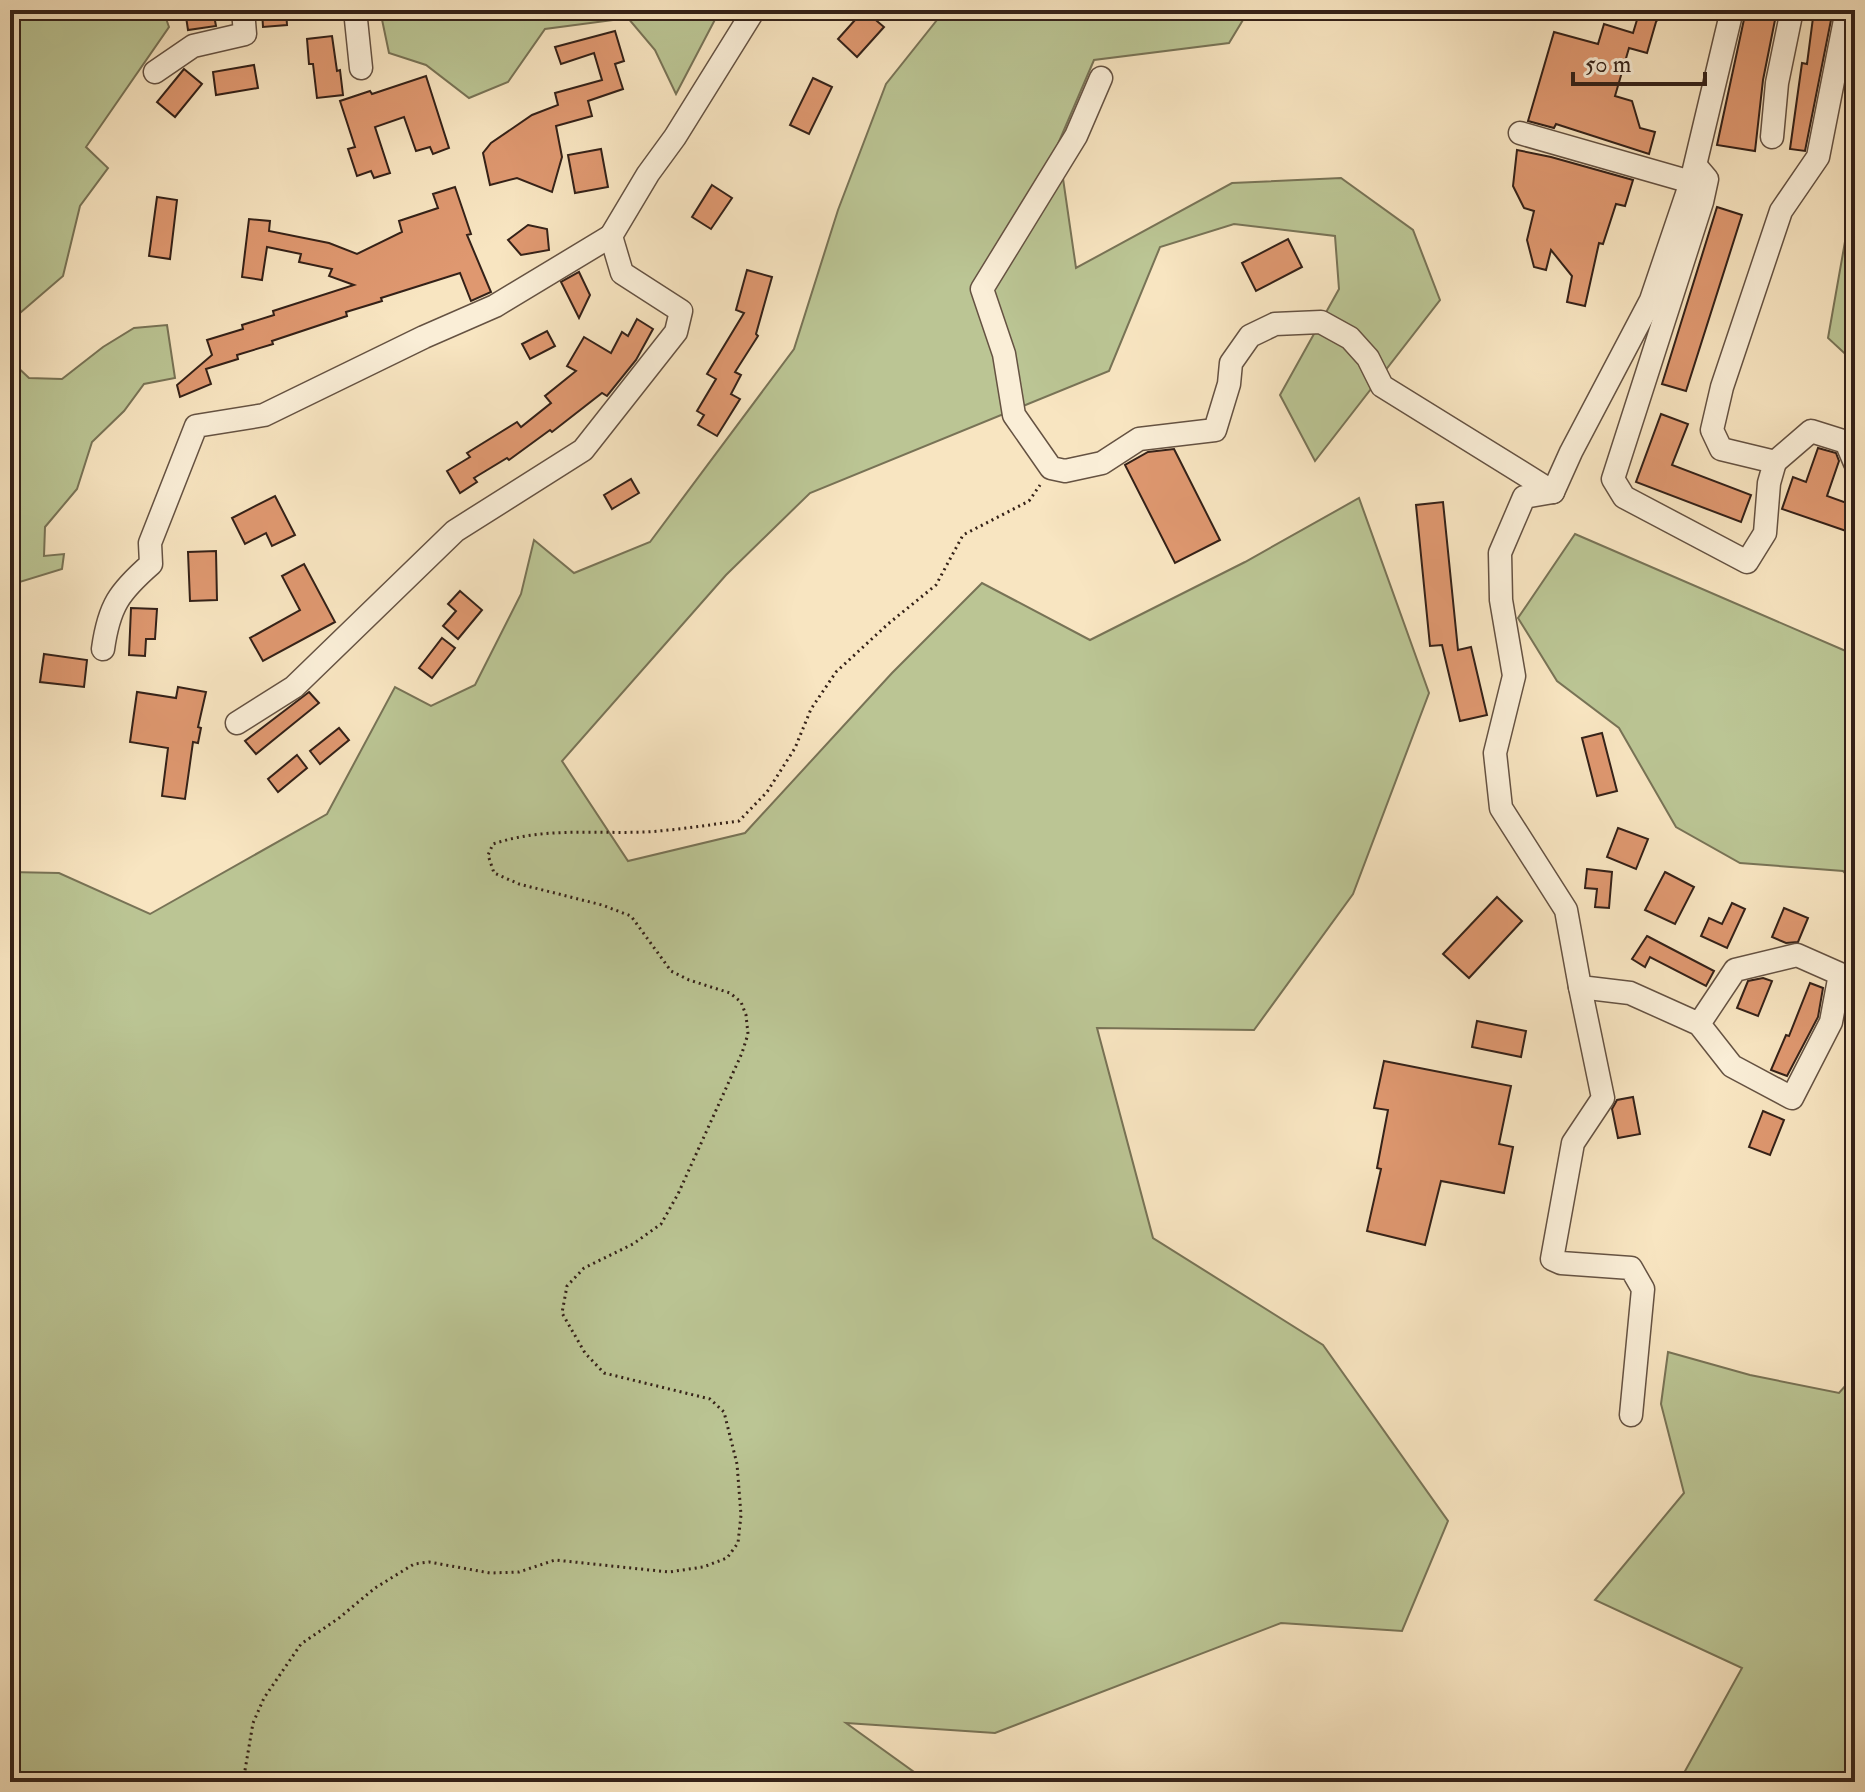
<svg xmlns="http://www.w3.org/2000/svg" width="1865" height="1792" font-family="'IM FELL Double Pica',serif">
  <rect width="100%" height="100%" fill="#f8e5c1"/>
  <filter id="stains"><feTurbulence type="fractalNoise" baseFrequency=".0025" numOctaves="4"/><feColorMatrix values="0 0 0 0 .2 0 0 0 0 .09 0 0 0 0 .02 0 0 0 .5 -.17"/></filter>
  <radialGradient id="worn" r=".72"><stop offset=".6" stop-color="#630" stop-opacity="0"/><stop offset="1" stop-color="#630" stop-opacity=".3"/></radialGradient>
  <g fill="#bbc594" stroke="#787356" stroke-width="2">
    <polygon points="10,10 163,10 169,27 86,147 108,168 80,206 63,276 13,319 10,339"/>
    <polygon points="380,10 720,10 676,94 655,50 628,18 545,29 508,82 469,98 426,65 389,53"/>
    <polygon points="945,10 1249,10 1229,43 1094,60 1058,144 1076,268 1232,183 1341,178 1413,230 1440,300 1315,461 1280,395 1339,289 1335,236 1234,224 1160,247 1109,371 810,493 726,575 562,761 628,861 745,833 892,673 982,583 1090,640 1245,562 1359,498 1429,693 1353,894 1254,1030 1097,1028 1153,1238 1323,1345 1448,1521 1402,1631 1281,1623 995,1733 846,1723 928,1782 10,1782 10,872 59,873 150,914 327,814 395,687 431,706 475,685 521,594 534,540 574,573 650,542 794,349 838,210 886,84"/>
    <polygon points="1855,185 1855,363 1828,338"/>
    <polygon points="167,325 175,378 144,384 124,411 92,442 77,489 45,527 44,556 64,554 62,569 10,585 10,360 29,378 62,379 103,347 134,328"/>
    <polygon points="1575,534 1855,655 1855,884 1843,871 1740,863 1676,827 1619,728 1557,681 1518,618"/>
    <polygon points="1668,1352 1750,1375 1839,1393 1855,1375 1855,1782 1679,1782 1742,1668 1595,1600 1684,1493 1661,1404"/>
  </g>
  <g fill="#df9870" stroke="#342118" stroke-width="2">
    <polygon points="185,10 213,10 216,26 188,30"/>
    <polygon points="262,10 286,10 287,25 263,27"/>
    <polygon points="864,10 884,27 857,57 838,39"/>
    <polygon points="1640,10 1664,10 1656,22 1647,53 1629,48 1615,96 1632,101 1640,128 1655,132 1649,154 1556,124 1554,128 1528,121 1554,32 1598,44 1604,24 1633,33"/>
    <polygon points="1746,10 1777,10 1763,80 1755,151 1717,145"/>
    <polygon points="1814,10 1833,10 1805,151 1790,149 1802,63 1807,64"/>
    <polygon points="615,31 624,61 615,64 623,89 588,101 592,116 556,126 562,157 552,192 517,178 490,185 483,153 491,143 532,115 558,105 555,93 602,80 594,53 561,64 555,47"/>
    <polygon points="332,36 337,71 340,70 343,95 317,98 313,64 309,64 307,39"/>
    <polygon points="254,65 258,88 216,95 213,72"/>
    <polygon points="184,69 202,84 175,117 157,102"/>
    <polygon points="426,76 449,148 433,154 430,147 416,151 404,117 375,127 390,173 374,178 371,171 357,176 348,149 355,147 340,101 370,91 372,94"/>
    <polygon points="813,78 832,87 809,134 790,125"/>
    <polygon points="601,149 608,187 575,193 568,155"/>
    <polygon points="1517,150 1551,157 1633,180 1625,206 1616,204 1603,244 1599,243 1585,306 1567,302 1572,276 1551,250 1546,270 1534,267 1527,240 1534,211 1524,208 1513,186"/>
    <polygon points="712,185 732,198 711,229 692,217"/>
    <polygon points="455,187 471,234 467,235 491,292 471,301 460,273 381,298 382,301 346,312 347,316 272,341 273,344 237,355 238,359 206,369 211,384 180,397 177,385 212,355 207,340 243,329 242,325 274,315 273,311 354,285 329,276 332,269 299,262 301,254 267,247 262,280 242,277 249,219 270,221 269,231 329,243 357,254 402,232 399,221 438,208 433,194"/>
    <polygon points="157,197 177,200 170,259 149,256"/>
    <polygon points="1717,207 1742,215 1686,391 1662,384"/>
    <polygon points="528,225 547,229 549,250 521,255 508,240"/>
    <polygon points="1288,239 1302,267 1256,291 1242,263"/>
    <polygon points="747,270 772,277 756,334 758,336 735,372 741,375 731,394 740,399 717,436 698,425 704,415 697,411 716,379 707,374 744,313 736,310"/>
    <polygon points="579,272 590,295 579,318 561,282"/>
    <polygon points="637,319 653,329 636,360 607,396 602,393 552,432 550,430 509,460 507,458 474,478 477,482 460,493 447,471 470,457 467,453 517,422 521,427 551,403 545,396 576,371 567,366 584,337 611,353 622,332 628,336"/>
    <polygon points="547,331 555,346 530,359 522,344"/>
    <polygon points="1661,414 1688,424 1672,465 1751,495 1741,522 1636,482"/>
    <polygon points="1818,448 1836,453 1839,461 1827,496 1855,506 1855,534 1782,509 1793,477 1806,482"/>
    <polygon points="1174,449 1220,540 1175,563 1125,465 1148,452"/>
    <polygon points="631,479 639,493 612,509 604,495"/>
    <polygon points="275,496 295,535 272,546 266,533 245,544 232,518"/>
    <polygon points="1443,502 1458,650 1471,647 1487,715 1460,721 1442,645 1430,646 1416,505"/>
    <polygon points="216,551 217,600 190,601 188,552"/>
    <polygon points="304,564 335,622 263,661 250,638 300,610 282,576"/>
    <polygon points="460,591 482,610 458,639 443,626 456,611 448,604"/>
    <polygon points="131,608 157,609 155,639 146,639 145,656 129,655"/>
    <polygon points="442,638 455,648 432,678 419,668"/>
    <polygon points="44,654 87,660 84,687 40,682"/>
    <polygon points="178,687 206,692 198,727 201,728 198,743 193,742 185,799 162,796 168,748 130,742 137,692 176,698"/>
    <polygon points="309,692 319,703 256,754 245,741"/>
    <polygon points="339,728 349,740 320,764 310,751"/>
    <polygon points="1602,733 1617,791 1597,796 1582,738"/>
    <polygon points="297,755 307,768 278,792 268,779"/>
    <polygon points="1618,828 1648,839 1636,869 1607,857"/>
    <polygon points="1587,869 1612,872 1609,908 1595,907 1597,889 1585,888"/>
    <polygon points="1665,872 1694,887 1675,924 1645,910"/>
    <polygon points="1497,897 1522,921 1469,978 1443,954"/>
    <polygon points="1732,903 1745,909 1727,948 1701,936 1709,918 1722,924"/>
    <polygon points="1784,908 1808,918 1798,942 1786,943 1772,937"/>
    <polygon points="1647,936 1714,971 1706,986 1650,957 1645,967 1632,959"/>
    <polygon points="1763,978 1772,981 1758,1016 1737,1008 1748,981"/>
    <polygon points="1810,983 1823,988 1818,1017 1787,1076 1771,1070 1786,1035 1789,1036"/>
    <polygon points="1477,1021 1526,1031 1521,1057 1472,1047"/>
    <polygon points="1384,1061 1511,1086 1499,1144 1513,1147 1504,1193 1441,1181 1425,1245 1367,1231 1381,1169 1377,1168 1388,1110 1374,1108"/>
    <polygon points="1633,1097 1640,1134 1618,1138 1612,1109 1617,1100"/>
    <polygon points="1763,1111 1784,1120 1770,1155 1749,1147"/>
  </g>
  <g fill="none" stroke-linecap="round" stroke-linejoin="round">
    <g stroke="#655242" stroke-width="25">
      <g id="minor">
        <polyline points="355,10 361,68"/>
        <polyline points="155,72 193,46 245,34 243,10"/>
        <polyline points="1101,78 1076,136 982,289 1004,354 1014,415 1051,468 1065,471 1102,463 1139,439 1215,430 1229,384 1231,363 1250,336 1275,324 1321,322 1350,338 1368,358 1382,386 1553,492"/>
        <polyline points="1520,133 1691,182"/>
        <polyline points="1772,137 1777,83 1792,10"/>
        <polyline points="1696,166 1707,179 1702,202 1613,479 1624,497 1747,562 1765,533 1769,483 1775,462 1721,449 1712,430 1722,387 1781,211 1818,157 1847,10"/>
        <polyline points="1775,462 1811,431 1846,442 1855,463"/>
        <path d="M103,649c6,-43 16,-57 48,-85l-1,-21 46,-117 68,-11 160,-78 71,-31 116,-70"/>
        <polyline points="237,723 294,687 455,531 583,450 676,332 681,311 622,273 611,236 648,174 675,137 754,10"/>
        <polyline points="1580,987 1603,1098 1573,1143 1552,1259 1561,1263 1631,1268 1643,1289 1631,1415"/>
        <polyline points="1699,1024 1735,970 1797,955 1840,974 1831,1022 1792,1098 1732,1066 1699,1024 1630,993 1580,987 1566,910 1501,808 1495,753 1514,676 1501,600 1500,553 1524,497 1553,492 1571,452 1651,300 1691,182 1732,10"/>
      </g>
    </g>
    <path stroke="#342118" stroke-width="3" stroke-dasharray="2 4" stroke-linecap="butt" d="M243,1782l10,-59 11,-25 37,-54 38,-26 36,-30 39,-24 15,-2 61,11 29,-1 36,-12 114,12 34,-5 24,-9 11,-15 3,-28 -4,-51 -13,-52 -14,-13 -106,-26 -19,-20 -23,-40 5,-27 17,-18 49,-24 28,-20 17,-30 64,-141 6,-19 -2,-19 -5,-13 -11,-9 -41,-13 -18,-9 -40,-55 -29,-11 -83,-21 -25,-11 -6,-18 5,-11c50,-17 102,-10 153,-12 31,-2 62,-7 93,-11l28,-29 28,-44 16,-39 25,-37 52,-48 48,-39 27,-50 66,-34 11,-16"/>
    <use href="#minor" stroke="#faeed7" stroke-width="22"/>
  </g>
  <rect width="1865" height="1792" fill="none" stroke="#f8e5c1" stroke-width="40"/>
  <rect x="12" y="12" width="1841" height="1768" fill="none" stroke="#342118" stroke-width="4"/>
  <rect x="20" y="20" width="1825" height="1752" fill="none" stroke="#342118" stroke-width="2"/>
  <path d="M1573 72v12h132v-12" fill="none" stroke="#342118" stroke-width="4"/>
  <text x="1585" y="72" font-size="24" fill="#342118" stroke="#faeed7" stroke-width="6" paint-order="stroke">50 m</text>
  <rect width="100%" height="100%" filter="url(#stains)"/>
  <rect width="100%" height="100%" fill="url(#worn)"/>
</svg>
